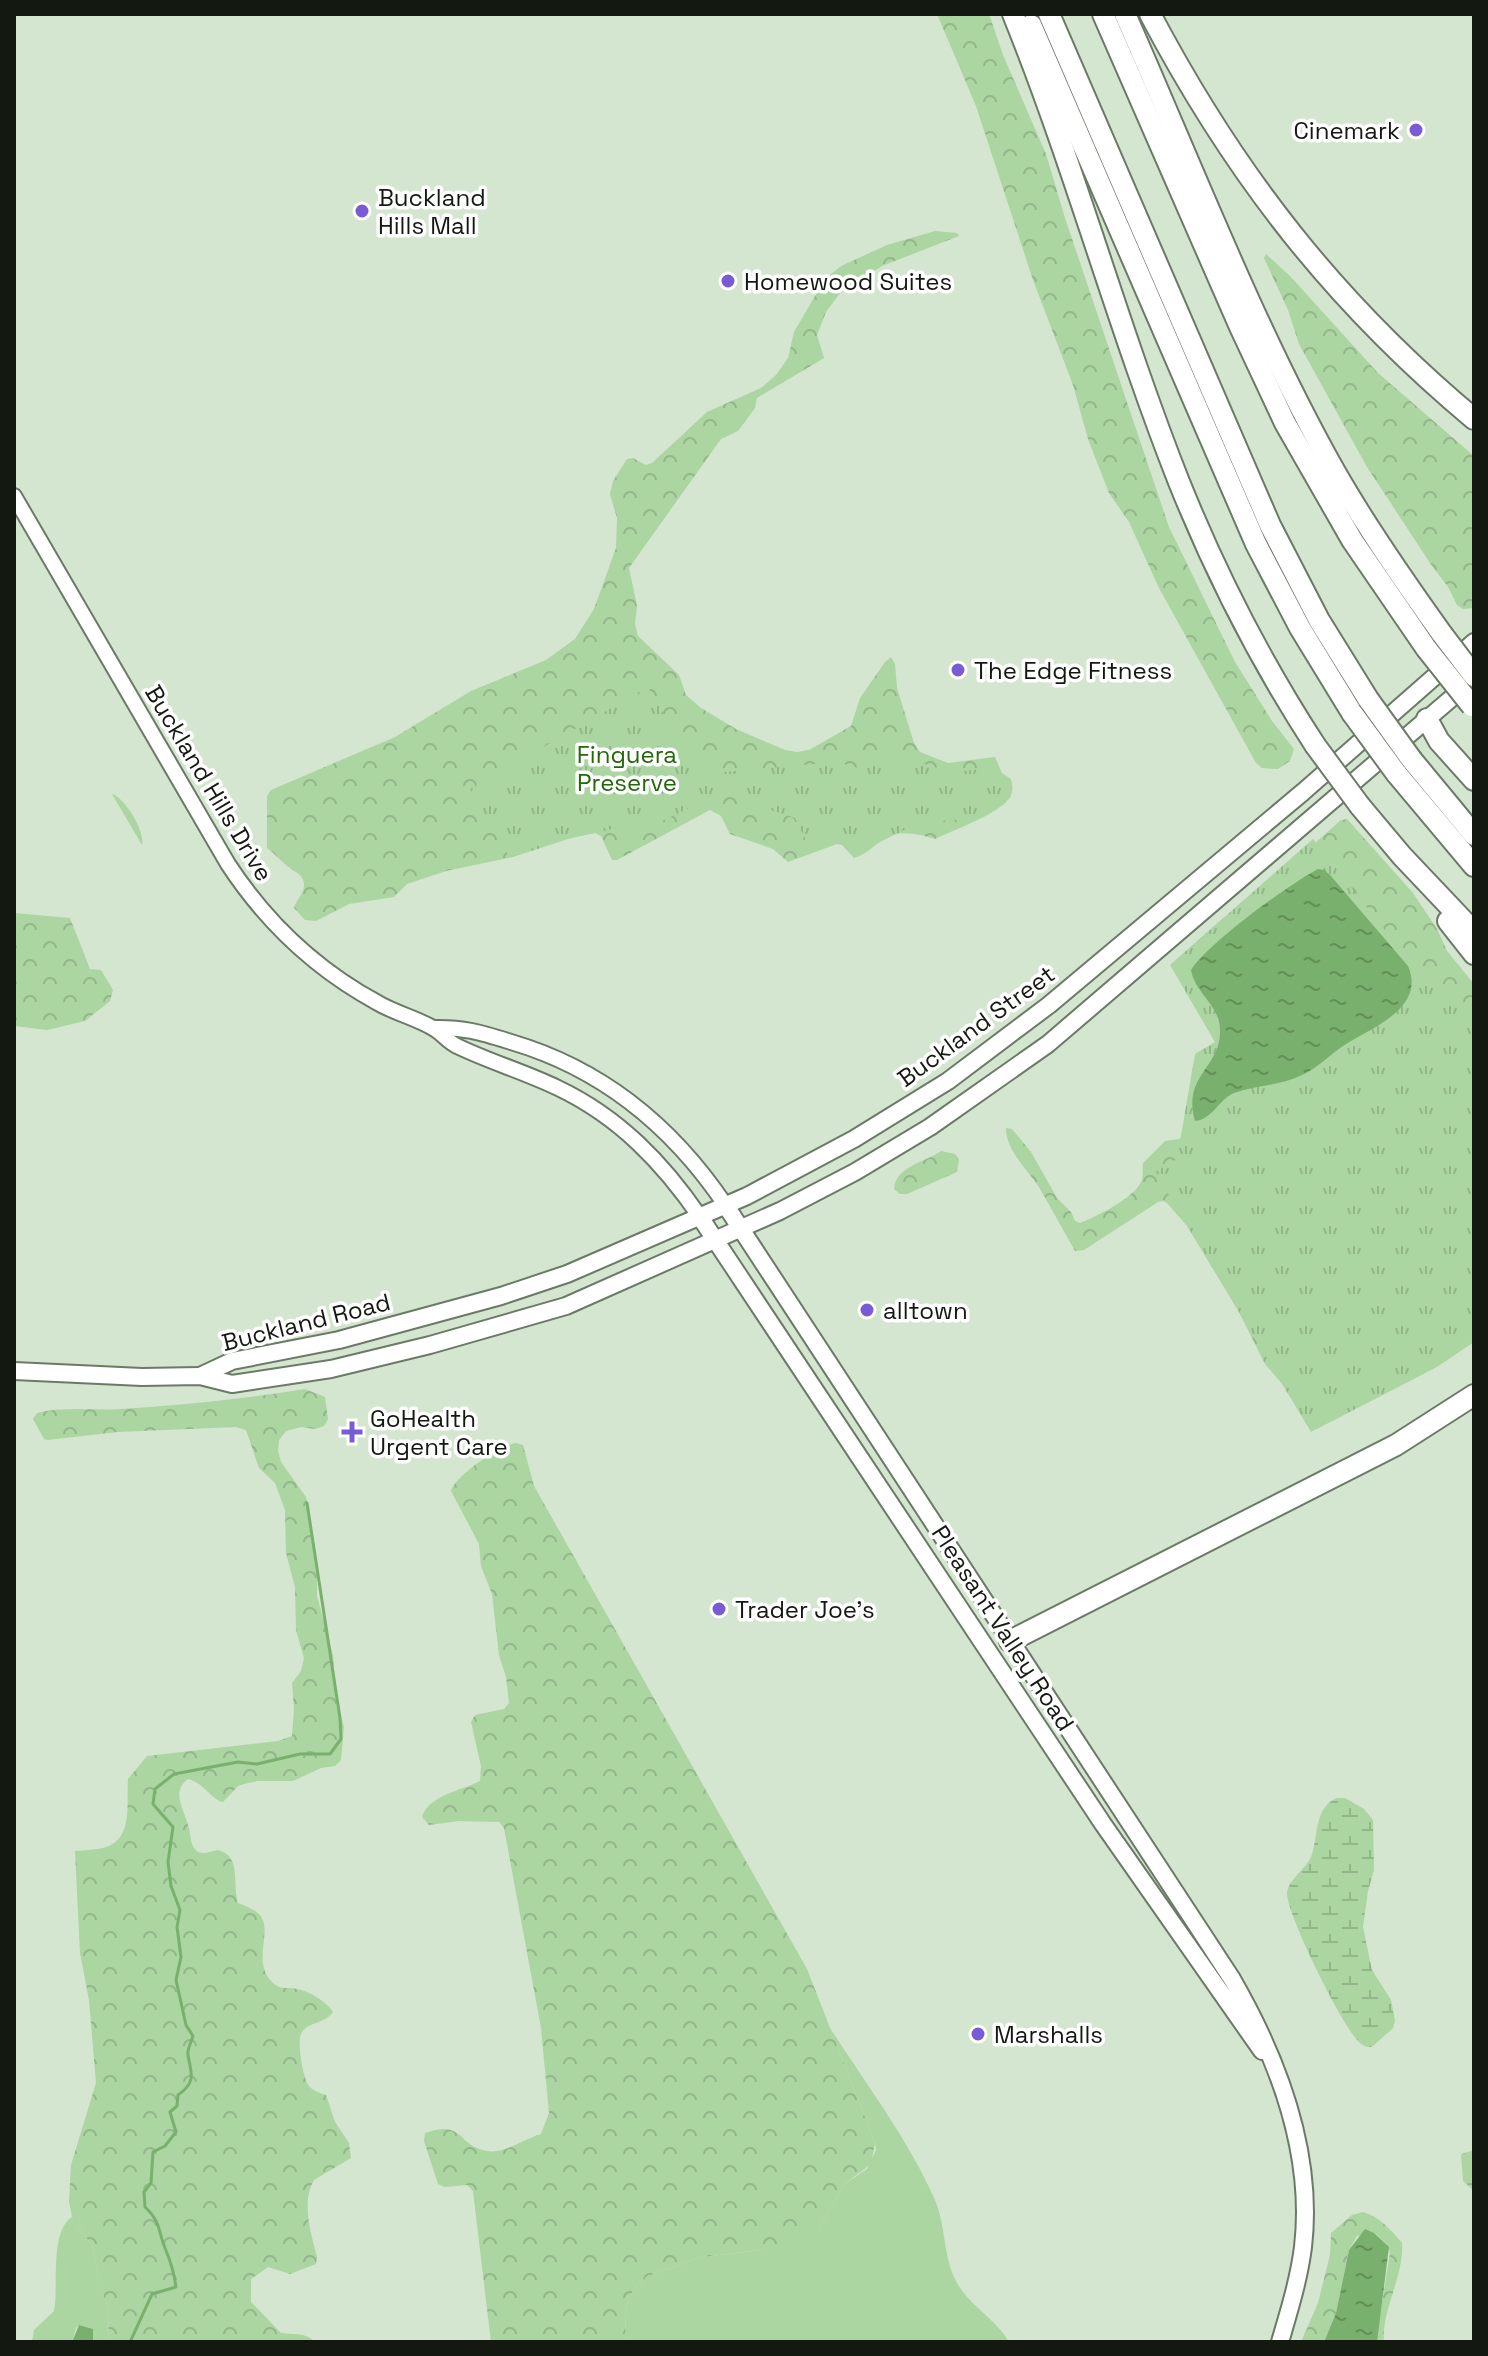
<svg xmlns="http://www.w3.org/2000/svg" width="1488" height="2356" font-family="'Space Grotesk',sans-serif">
  <defs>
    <pattern id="forest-crowns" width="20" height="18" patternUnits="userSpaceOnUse" patternTransform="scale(2)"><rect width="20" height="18" fill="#abd5a1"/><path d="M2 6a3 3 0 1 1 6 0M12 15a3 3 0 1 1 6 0" fill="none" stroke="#92b68a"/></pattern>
    <pattern id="wetland-marsh" width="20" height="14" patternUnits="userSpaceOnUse" patternTransform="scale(2)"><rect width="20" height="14" fill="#abd5a1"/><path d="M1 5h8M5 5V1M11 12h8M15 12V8" fill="none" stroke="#92b68a"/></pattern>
    <pattern id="park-tufts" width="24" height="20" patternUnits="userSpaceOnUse" patternTransform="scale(2)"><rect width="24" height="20" fill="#abd5a1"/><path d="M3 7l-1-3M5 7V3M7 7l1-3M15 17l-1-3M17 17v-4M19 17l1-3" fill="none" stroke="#92b68a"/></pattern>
    <pattern id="water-ripples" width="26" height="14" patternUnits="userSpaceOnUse" patternTransform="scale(2)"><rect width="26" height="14" fill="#7ab06d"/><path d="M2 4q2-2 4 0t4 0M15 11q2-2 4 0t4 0" fill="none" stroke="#638e58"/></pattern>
  </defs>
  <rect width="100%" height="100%" fill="#d4e5d0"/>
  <g fill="#abd5a1">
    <path d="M112,794c13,4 33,37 30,51z"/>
    <path d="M830,2028c36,56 78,111 105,172 11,26 8,58 22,83 13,23 39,36 52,59h-383l-1,-31 4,-14 8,-12 11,-9 54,-19 58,-7 59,-20 24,-45 24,-16 9,-19 -1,-7z"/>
    <path d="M72,2217l21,30 5,29 11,37 -1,29h-15v-13l-14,-4 -3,3 -4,14h-40l2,-12 20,-19c5,-24 -5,-79 18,-94z"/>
  </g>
  <g fill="url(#forest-crowns)">
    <polygon points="937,14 989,14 1003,55 1046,154 1065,218 1169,527 1235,662 1272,721 1294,749 1290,761 1278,769 1262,768 1256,763 1159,588 1129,522 1109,493 1088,439 1073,385 1033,280 976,106"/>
    <path d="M935,231l22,2 2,3 -77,30 -42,27 -14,19 -9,23 7,23 -67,40 -2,10 -17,23 -17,8 -92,129 8,38 -2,18 3,12 41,39 7,20 15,13 35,21 49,21 12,2 12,-2 42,-24 9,-28 25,-36 6,-5 4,7 2,24 17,55 6,9 28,11 47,-6 7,16 9,6c1,4 2,10 1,13 -4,20 -60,38 -77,47 -15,-5 -37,-10 -52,0 -11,8 -16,15 -29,19l-12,-13 -5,-1 -49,18 -15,-13 -43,-15 -9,-18 -11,-6 -93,50h-5l-11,-24 -6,-3 -50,9 -37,16 -62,13 -39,13 -13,13 -45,7 -33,17 -11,-1 -11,-12c2,-7 6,-11 9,-17 5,-15 -8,-19 -16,-25 -7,-6 -13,-13 -20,-18v-52l4,-6 124,-53 76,-46 75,-31 29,-21 19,-30 22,-61 1,-30 -7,-24 3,-13 14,-22 6,-1 13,7 6,-2 55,-51 54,-24 15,-13 12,-17 6,-26 31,-53 16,-13 46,-21z"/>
    <polygon points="1266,254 1290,276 1378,373 1474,456 1474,608 1463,609 1457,605 1448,587 1432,566 1367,467 1299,344 1288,310 1264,258"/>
    <path d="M1347,819l66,74 24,36 10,22 27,33v69l-190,333 -19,-22 -27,-54 -51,-84 -20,-23 -4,-2 -5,1 -74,48 -9,1c-12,-21 -23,-42 -35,-62 -11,-19 -34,-37 -34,-61l6,1 19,23 26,46 14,14 4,9 5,2c16,-6 54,-25 61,-41 3,-5 1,-13 2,-19l22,-22 14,-2 68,-49 -73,-128 49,-44 19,-10 99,-88z"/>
    <polygon points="14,913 70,918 90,969 101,970 113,990 110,1001 85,1021 47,1030 14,1026"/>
    <path d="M941,1151l14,3 4,5 -2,13 -50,22h-7l-6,-5c2,-23 30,-26 47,-38z"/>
    <path d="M305,1389l20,8 3,22 -4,7 -9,3 -14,-2 -15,4 -7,9 -1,11 3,11 25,35 11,68v31l16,59 3,43 8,29 -3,33 -6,6 -14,2 -28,13h-35l-14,3 -6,2 -15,16c-13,-3 -17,-18 -35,-23 -18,13 -3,32 1,49 2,8 1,19 9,24 6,3 14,-1 20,-2 24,6 14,34 20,53 7,3 16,6 21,11 16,17 -10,48 15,70 7,6 15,3 23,5 12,2 30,13 36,23 -8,12 -23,9 -31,20 -6,7 1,47 7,54 4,5 11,7 17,9l9,27 14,21 2,15 -37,22c-13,22 -3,54 3,77l-1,7 -26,10 -22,-7 -17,12v23l30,31c13,2 25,-1 34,9h-207l1,-29 -11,-36 -5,-30 -21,-30 -3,-15 2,-37 25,-82 -7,-83 -9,-47 -5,-102c10,-1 23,-1 31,-4 28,-9 20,-46 22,-68l19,-23 131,-15 14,-5 2,-27 -2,-26 9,-12 3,-13 -8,-28 -1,-43 -9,-34 -1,-43 -10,-27 -16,-15 -13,-38 -10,-3 -118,5 -71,8 -3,-1 -11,-20 4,-6c27,-7 57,-2 85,-4 62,-4 122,-10 183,-20z"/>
    <path d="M516,1443l7,2 11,41 273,483 68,174 -4,21 -28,21 -24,45 -5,4 -54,16 -58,7 -54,19 -11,9 -8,12 -4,14 1,31h-135l-18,-151 -6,-6 -22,2 -7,-3 -14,-43 1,-8c39,-14 31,12 62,18 17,3 37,-12 54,-17l8,-21 -8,-85 -37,-200 -5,-6 -40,-1 -30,4 -7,-8c7,-22 39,-26 58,-36l1,-15 -10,-44 4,-7 29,-6 5,-6 -3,-26 -7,-22 -7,-61 -11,-28 -2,-22 -28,-53c4,-15 49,-46 65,-48z"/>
    <polygon points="1474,2150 1474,2191 1463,2181 1461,2154"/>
    <path d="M1363,2212c16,4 29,19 39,31 2,35 -21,67 -18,99h-7v-9l13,-80 -4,-9 -10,-10 -19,2 -8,14 -13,63 -12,29h-23l17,-39 12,-48 1,-22 21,-18z"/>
  </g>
  <path fill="url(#wetland-marsh)" d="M1337,1798h8l19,11 9,11 1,50 -6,21 -5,36 9,43 19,30 4,21 -2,7 -21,19c-6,0 -7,0 -12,-4 -16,-13 -74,-130 -73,-150 2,-14 18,-23 24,-36 8,-20 2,-49 26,-59z"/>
  <g fill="url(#park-tufts)">
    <polygon points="648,687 683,747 699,763 723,772 837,762 862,769 873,756 909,754 924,764 951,772 994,768 997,781 1010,784 1011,796 1003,805 969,821 948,819 925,830 912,826 858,853 844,842 816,845 810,848 795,818 720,793 654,825 625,826 568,839 510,858 470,789"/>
    <polygon points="1313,839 1384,929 1454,996 1474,1023 1474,1342 1437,1367 1311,1432 1155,1172 1177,1159 1195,1054 1215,1042 1170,965"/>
  </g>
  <g fill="url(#water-ripples)">
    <path d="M1318,869l6,1 6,5 78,91c18,42 -35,61 -62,78 -16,10 -29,25 -46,32 -19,9 -46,10 -66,17 -15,6 -22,27 -39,28 -13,-45 25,-53 25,-89 1,-27 -25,-38 -29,-62 17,-27 97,-85 127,-101z"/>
    <polygon points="1365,2229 1374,2233 1389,2247 1377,2342 1324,2342 1336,2313 1349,2250"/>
    <polygon points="79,2325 93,2329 93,2342 72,2342"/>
  </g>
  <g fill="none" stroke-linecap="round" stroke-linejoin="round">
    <path stroke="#7ab06d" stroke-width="3" d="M130,2342l22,-48 24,-7c-2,-15 -5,-25 -11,-39 -7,-17 -4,-26 -20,-41l-1,-15 7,-9 2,-31 12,-6 11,-14 -6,-20 7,-6 1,-11c19,-13 13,-22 10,-40 -1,-6 3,-12 5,-19l-7,-11 -10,-45 5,-23 -4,-30 3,-17 -9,-24 -3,-24 5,-35 -20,-23 2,-15 19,-15 64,-12 19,2 43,-10h30l11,-15 -1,-21 -33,-215"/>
    <g stroke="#6b7a67" stroke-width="18">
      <g id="tertiary">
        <path d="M14,496l214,368c38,58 89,106 150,139 17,10 38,15 55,25 9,5 15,14 24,18 33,16 68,26 101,42 61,29 105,75 142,129"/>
        <path d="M433,1028c31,-1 49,5 78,14 92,27 162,85 215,164"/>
      </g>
    </g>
    <g stroke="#6b7a67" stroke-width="20">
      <g id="secondary">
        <path d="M726,1206l506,773c46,80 82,174 71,268 -4,32 -14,64 -23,95"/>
        <polyline points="700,1217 1103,1824 1262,2051"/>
        <polyline points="14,1371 142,1377 200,1376 232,1384 331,1369 430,1345 566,1306 780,1211 855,1172 930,1127 1048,1044 1468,684"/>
        <polyline points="200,1376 232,1361 339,1340 501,1296 567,1274 747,1196 854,1139 948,1081 1049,1005 1303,792 1474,642"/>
      </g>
    </g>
    <g stroke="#6b7a67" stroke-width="24">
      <g id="motorway">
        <path d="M1013,14c62,153 105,314 166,468 37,92 82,180 136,263"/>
        <polyline points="1049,14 1270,525 1319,620 1368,699"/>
        <polyline points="1103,14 1240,327 1285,423 1352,540 1426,648"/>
        <path d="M1125,14c67,152 129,314 210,458 32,56 69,109 107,162"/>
        <path d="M1150,14c85,161 184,288 324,405"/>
        <polyline points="1031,25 1256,544 1300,628 1352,713"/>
        <polyline points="1427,719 1439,741 1474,780"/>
        <polyline points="1412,760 1474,835"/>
        <polyline points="1396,773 1474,866"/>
        <polyline points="1360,806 1402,856 1474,932"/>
        <polyline points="1448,921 1474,954"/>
        <polyline points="1010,1641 1396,1445 1474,1395"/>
      </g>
    </g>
    <use href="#tertiary" stroke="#fff" stroke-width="14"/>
    <use href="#secondary" stroke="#fff" stroke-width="16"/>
    <use href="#motorway" stroke="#fff" stroke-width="20"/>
    <g stroke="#6b7a67" stroke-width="24" stroke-linecap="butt">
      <g id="motorway-bridge">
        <polyline points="1442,634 1474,676"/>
        <polyline points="1426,648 1472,706"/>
        <polyline points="1368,699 1412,760"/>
        <polyline points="1352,713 1396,773"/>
        <polyline points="1315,745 1360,806"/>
      </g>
    </g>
    <use href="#motorway-bridge" stroke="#fff" stroke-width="20"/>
  </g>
  <g fill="#775cd6" stroke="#fff" stroke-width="3">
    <circle cx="1416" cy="130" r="8"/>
    <circle cx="362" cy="211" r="8"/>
    <circle cx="728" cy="281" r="8"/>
    <circle cx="958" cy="670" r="8"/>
    <circle cx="867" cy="1310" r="8"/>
    <path d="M348 1420h8v8h8v8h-8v8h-8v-8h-8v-8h8z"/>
    <circle cx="719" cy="1609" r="8"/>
    <circle cx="978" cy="2034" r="8"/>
  </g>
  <g text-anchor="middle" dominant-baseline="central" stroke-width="7" stroke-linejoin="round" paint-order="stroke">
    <g font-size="24" fill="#131911" stroke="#fff" text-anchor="start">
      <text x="1400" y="130" text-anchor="end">Cinemark</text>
      <text x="378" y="197">Buckland<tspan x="378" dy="28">Hills Mall</tspan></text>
      <text x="744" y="281">Homewood Suites</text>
      <text x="974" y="670">The Edge Fitness</text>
      <text x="883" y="1310">alltown</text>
      <text x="370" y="1418">GoHealth<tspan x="370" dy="28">Urgent Care</tspan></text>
      <text x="735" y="1609">Trader Joe's</text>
      <text x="994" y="2034">Marshalls</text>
    </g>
    <g font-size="24" fill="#226709" stroke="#fff">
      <text x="627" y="754">Finguera<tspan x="627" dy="28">Preserve</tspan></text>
    </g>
    <g font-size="24" fill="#131911" stroke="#fff">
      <text transform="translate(209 783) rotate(59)">Buckland Hills Drive</text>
      <text transform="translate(976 1026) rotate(-36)">Buckland Street</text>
      <text transform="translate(306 1322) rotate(-14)">Buckland Road</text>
      <text transform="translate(1003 1628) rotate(57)">Pleasant Valley Road</text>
    </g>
  </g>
  <rect width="1488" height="2356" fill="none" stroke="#131911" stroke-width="32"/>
</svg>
